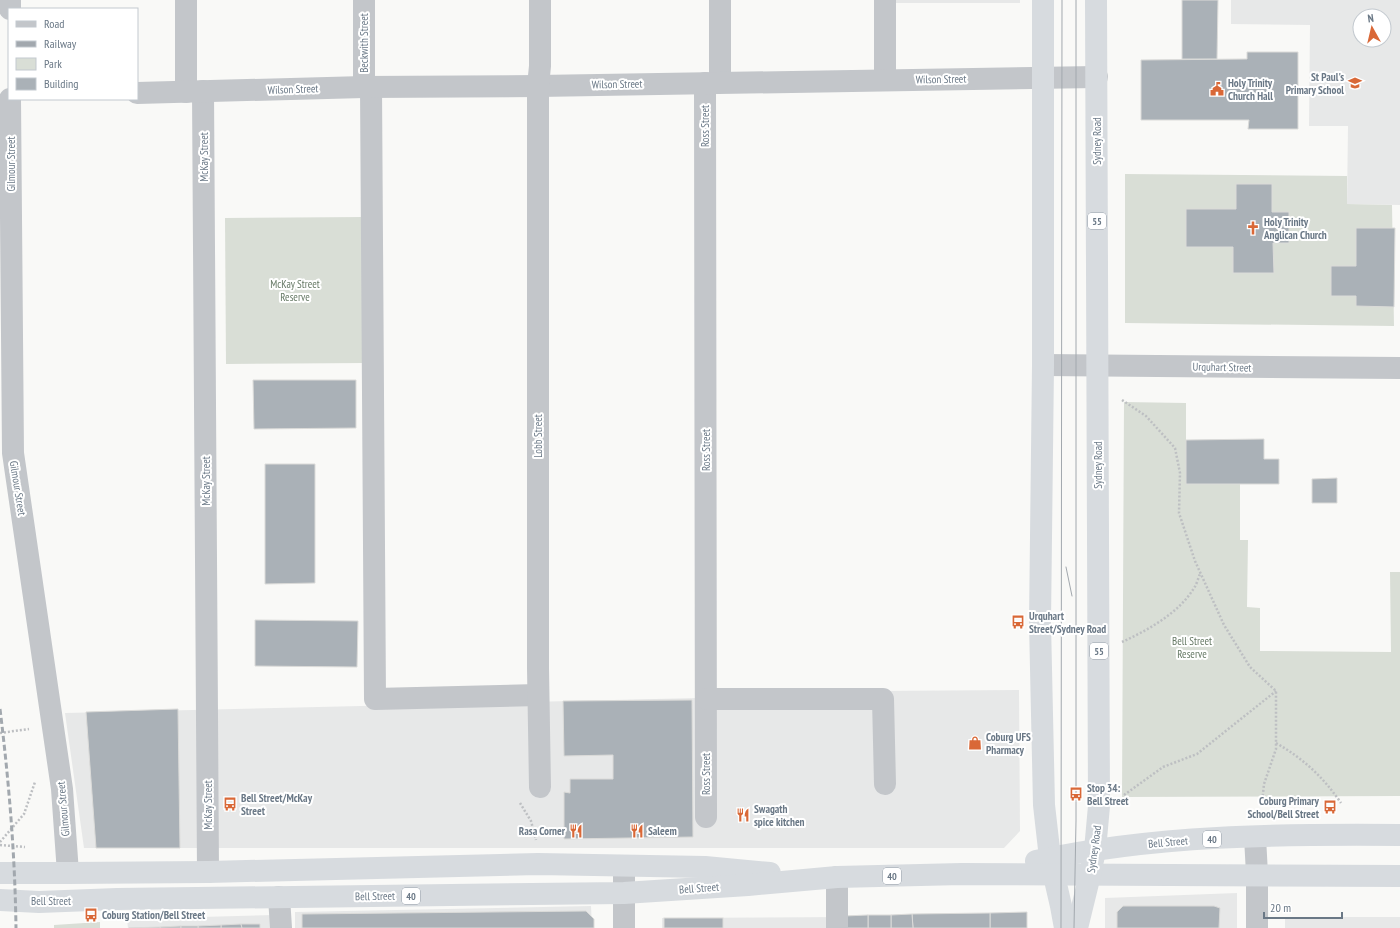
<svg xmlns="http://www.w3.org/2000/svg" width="1400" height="928" font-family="'PT Sans Narrow',sans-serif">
  <rect width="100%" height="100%" fill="#f9f9f7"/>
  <g fill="#e7e8e8" fill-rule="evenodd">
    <rect x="893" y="0" width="127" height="3"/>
    <path d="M1231,0h169v205l-53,-1 1,-78h-39l1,-101 -79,-1zM1360,16h24v24h-24z"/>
    <polygon points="1019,690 1020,831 1004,848 84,848 65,713 697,698 733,692"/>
    <polygon points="1237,893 1237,928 1105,928 1105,898"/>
    <polygon points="591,906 592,928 295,928 295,912"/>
    <polygon points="274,915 274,928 128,928 127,919"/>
    <polygon points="1022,916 1022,928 662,928 662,918"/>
    <rect x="1285" y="917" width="115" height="11"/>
  </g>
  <g fill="#d9ded6">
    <polygon points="1125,174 1347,176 1347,204 1392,205 1394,326 1125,323"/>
    <polygon points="364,217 365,363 226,364 225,218"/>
    <polygon points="1124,402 1186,403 1186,484 1240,484 1240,540 1248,540 1247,607 1260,608 1260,651 1391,652 1390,572 1400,572 1400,796 1122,797"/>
    <polygon points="100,922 100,928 54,928 54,925"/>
  </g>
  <g fill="#aab1b7" stroke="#dbdbd9">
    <polygon points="1182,0 1218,0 1217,59 1182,59"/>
    <polygon points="1247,52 1298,52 1298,129 1248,129 1249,120 1141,120 1141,60 1247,59"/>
    <polygon points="1236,184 1272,184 1272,212 1289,212 1289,243 1273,243 1274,273 1233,273 1233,247 1186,247 1186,209 1236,209"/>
    <polygon points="1356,228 1395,228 1394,307 1356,306 1356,296 1331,296 1331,266 1356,266"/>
    <polygon points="253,380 356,380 356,428 254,429"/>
    <polygon points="1264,439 1264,459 1279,459 1279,484 1186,484 1186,440"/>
    <polygon points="265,464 315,464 315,583 265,584"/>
    <polygon points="1337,478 1337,503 1312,503 1312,479"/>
    <polygon points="255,620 358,621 357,667 255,666"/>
    <polygon points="692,700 693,837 564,839 564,792 570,793 570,779 613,779 613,755 564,756 563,701"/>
    <polygon points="178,709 180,848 96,848 86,712"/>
    <polygon points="1123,906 1214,906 1220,908 1219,928 1117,928 1117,912"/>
    <polygon points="586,911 594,919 594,928 302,928 302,914"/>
    <polygon points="1027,912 1027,928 990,928 990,913"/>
    <polygon points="990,913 990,928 913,928 912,914"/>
    <polygon points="912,914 913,928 891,928 891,915"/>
    <rect x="868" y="915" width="23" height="13"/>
    <polygon points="868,915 868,928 844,928 844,916"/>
    <rect x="664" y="918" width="59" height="10"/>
    <polygon points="241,924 242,928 221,928 221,925"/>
    <polygon points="241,924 260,924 260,928 242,928"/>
    <polygon points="221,925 221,928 198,928 198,926"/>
    <polygon points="181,926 181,928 160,928 160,927"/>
    <rect x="181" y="926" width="17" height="2"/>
    <polygon points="160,927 160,928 129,928"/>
  </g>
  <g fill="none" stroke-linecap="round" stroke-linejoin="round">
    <g stroke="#bdbfc2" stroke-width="2.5" stroke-dasharray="2 2" stroke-linecap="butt">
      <polyline points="1122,400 1146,416 1175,448 1180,473 1179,513 1195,561 1224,625 1250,667 1276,691 1276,749 1264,784 1262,803"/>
      <path d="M1122,642c26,-12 57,-29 72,-54 3,-4 4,-10 6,-14"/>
      <polyline points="0,733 29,729"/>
      <path d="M1276,743c28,16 47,34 65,60"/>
      <polyline points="1124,795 1163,767 1197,754 1276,691"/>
      <polyline points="520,803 531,821 536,840"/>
      <polyline points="0,842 24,814 35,782"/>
      <polyline points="0,845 25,847"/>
    </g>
    <g stroke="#c3c6ca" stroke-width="22">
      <polyline points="10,0 10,9"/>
      <polyline points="364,0 364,87"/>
      <polyline points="720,0 720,82"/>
      <polyline points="885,0 885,80"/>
      <polyline points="705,83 706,817"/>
      <polyline points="371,87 375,699 538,695"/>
      <polyline points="203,91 208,872"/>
      <polyline points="186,92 186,0"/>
      <polyline points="137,93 364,87 538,86 1097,77"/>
      <polyline points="10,99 13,453 62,789 68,873"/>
      <polyline points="1043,365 1400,368"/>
      <polyline points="707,699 883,699 885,784"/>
      <polyline points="540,787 538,668 538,86 540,66 540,0"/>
      <polyline points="1255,837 1257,874 1257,928"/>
      <polyline points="624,866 624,928"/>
      <polyline points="837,877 837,928"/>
      <polyline points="279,897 281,928"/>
    </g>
    <g stroke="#d7dbdf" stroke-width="22">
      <polyline points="1043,0 1043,365 1040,623 1044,805 1050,858 1061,906 1065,928"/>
      <path d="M1036,861c118,-26 244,-27 364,-26"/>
      <polyline points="0,873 68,873 208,872 538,864 705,867 770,873"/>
      <polyline points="0,900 39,902 117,899 624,893 748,885 837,877 962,874 1400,876"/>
      <polyline points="1077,928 1090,875 1095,850 1099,806 1096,0"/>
    </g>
    <g stroke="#a2a8ae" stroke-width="1">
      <polyline points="1066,567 1072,596"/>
      <polyline points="1061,928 1062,0"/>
      <polyline points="1074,928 1076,821 1076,0"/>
    </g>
    <path stroke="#a2a8ae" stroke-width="3" stroke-dasharray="6 3" stroke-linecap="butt" d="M0,709c9,73 15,146 16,219"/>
  </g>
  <defs>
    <g id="school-bare" transform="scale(1.08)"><path d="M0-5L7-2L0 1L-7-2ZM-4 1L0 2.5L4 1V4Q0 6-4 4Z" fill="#d96837" stroke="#fff" stroke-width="2.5" paint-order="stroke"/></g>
    <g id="civic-bare" transform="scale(1.08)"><path d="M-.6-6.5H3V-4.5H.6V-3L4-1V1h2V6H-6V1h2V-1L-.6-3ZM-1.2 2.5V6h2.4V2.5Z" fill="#d96837" stroke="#fff" stroke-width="2.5" paint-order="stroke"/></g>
    <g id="church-bare" transform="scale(1.08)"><path d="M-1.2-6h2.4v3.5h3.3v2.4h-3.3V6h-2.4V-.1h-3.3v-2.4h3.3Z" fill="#d96837" stroke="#fff" stroke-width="2.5" paint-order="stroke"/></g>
    <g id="bus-bare" transform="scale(1.08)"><path d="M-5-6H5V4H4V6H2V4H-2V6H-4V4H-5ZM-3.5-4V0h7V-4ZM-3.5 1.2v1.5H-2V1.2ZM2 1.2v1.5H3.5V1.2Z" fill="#d96837" stroke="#fff" stroke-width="2.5" paint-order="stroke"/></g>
    <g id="shop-bare" transform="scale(1.08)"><path d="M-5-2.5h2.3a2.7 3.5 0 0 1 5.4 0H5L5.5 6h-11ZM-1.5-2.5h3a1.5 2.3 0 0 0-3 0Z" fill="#d96837" stroke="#fff" stroke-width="2.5" paint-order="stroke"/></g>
    <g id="restaurant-bare" transform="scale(1.08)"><path d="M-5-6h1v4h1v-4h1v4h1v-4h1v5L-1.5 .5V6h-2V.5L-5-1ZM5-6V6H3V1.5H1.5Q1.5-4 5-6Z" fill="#d96837" stroke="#fff" stroke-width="2.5" paint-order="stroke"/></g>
  </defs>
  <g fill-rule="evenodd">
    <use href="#school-bare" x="1355" y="83"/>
    <use href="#civic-bare" x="1217" y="89"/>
    <use href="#church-bare" x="1253" y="228"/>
    <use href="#bus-bare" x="1018" y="622"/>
    <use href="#shop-bare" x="975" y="743"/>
    <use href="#bus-bare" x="1076" y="794"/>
    <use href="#bus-bare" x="230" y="804"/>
    <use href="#bus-bare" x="1330" y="807"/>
    <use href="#restaurant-bare" x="743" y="815"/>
    <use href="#restaurant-bare" x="576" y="831"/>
    <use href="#restaurant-bare" x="637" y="831"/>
    <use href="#bus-bare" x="91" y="915"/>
  </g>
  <g text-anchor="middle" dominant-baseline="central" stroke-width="4" stroke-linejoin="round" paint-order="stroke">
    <g fill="#fff" stroke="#97a0aa" stroke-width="1">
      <rect x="1088" y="213" width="18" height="16" rx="3"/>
      <rect x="1090" y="643" width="18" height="16" rx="3"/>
      <rect x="1203" y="831" width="18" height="16" rx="3"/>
      <rect x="883" y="868" width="18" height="16" rx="3"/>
      <rect x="402" y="888" width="18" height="16" rx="3"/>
    </g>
    <g font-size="10" font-weight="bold" fill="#6a7886">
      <text x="1097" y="221">55</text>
      <text x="1099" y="651">55</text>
      <text x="1212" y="839">40</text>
      <text x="892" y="876">40</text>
      <text x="411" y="896">40</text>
    </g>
    <g font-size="11" fill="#6a7886" stroke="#fff">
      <text transform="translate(364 43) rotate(-90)">Beckwith Street</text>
      <text transform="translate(941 79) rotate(-1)">Wilson Street</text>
      <text transform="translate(617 84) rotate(-1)">Wilson Street</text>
      <text transform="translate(293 89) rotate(-2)">Wilson Street</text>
      <text transform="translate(705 126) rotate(-90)">Ross Street</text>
      <text transform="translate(1097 141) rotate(-90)">Sydney Road</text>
      <text transform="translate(204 157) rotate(-90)">McKay Street</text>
      <text transform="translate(11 164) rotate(-90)">Gilmour Street</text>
      <text transform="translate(1222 367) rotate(1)">Urquhart Street</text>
      <text transform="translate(538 436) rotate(-90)">Lobb Street</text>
      <text transform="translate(706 450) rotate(-90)">Ross Street</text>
      <text transform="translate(1098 465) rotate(-90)">Sydney Road</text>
      <text transform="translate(206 481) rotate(-90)">McKay Street</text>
      <text transform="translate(18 488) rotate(81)">Gilmour Street</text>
      <text transform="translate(706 774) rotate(-90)">Ross Street</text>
      <text transform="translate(208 805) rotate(-90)">McKay Street</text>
      <text transform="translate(63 809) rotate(-95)">Gilmour Street</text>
      <text transform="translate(1168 842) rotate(-5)">Bell Street</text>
      <text transform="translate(1094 849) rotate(-82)">Sydney Road</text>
      <text transform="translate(699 888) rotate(-4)">Bell Street</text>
      <text transform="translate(375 896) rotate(-1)">Bell Street</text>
      <text x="51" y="901">Bell Street</text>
    </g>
    <g font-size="11" font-weight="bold" fill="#6a7886" stroke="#fff" text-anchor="start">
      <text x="1344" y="77" text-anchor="end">St Paul's<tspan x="1344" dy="13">Primary School</tspan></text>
      <text x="1228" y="83">Holy Trinity<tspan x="1228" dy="13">Church Hall</tspan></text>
      <text x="1264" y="222">Holy Trinity<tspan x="1264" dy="13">Anglican Church</tspan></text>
      <text x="1029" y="616">Urquhart<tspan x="1029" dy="13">Street/Sydney Road</tspan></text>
      <text x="986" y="737">Coburg UFS<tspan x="986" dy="13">Pharmacy</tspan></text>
      <text x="1087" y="788">Stop 34:<tspan x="1087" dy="13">Bell Street</tspan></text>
      <text x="241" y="798">Bell Street/McKay<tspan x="241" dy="13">Street</tspan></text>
      <text x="1319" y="801" text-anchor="end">Coburg Primary<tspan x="1319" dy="13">School/Bell Street</tspan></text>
      <text x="754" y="809">Swagath<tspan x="754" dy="13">spice kitchen</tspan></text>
      <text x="565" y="831" text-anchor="end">Rasa Corner</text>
      <text x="648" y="831">Saleem</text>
      <text x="102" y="915">Coburg Station/Bell Street</text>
    </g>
    <g font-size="11" fill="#667965" stroke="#fff">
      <text x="295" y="284">McKay Street<tspan x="295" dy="13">Reserve</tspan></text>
      <text x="1192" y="641">Bell Street<tspan x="1192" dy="13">Reserve</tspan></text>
    </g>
  </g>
  <rect x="8" y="8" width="130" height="92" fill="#ffffff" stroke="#c3c9cf"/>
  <rect x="16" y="21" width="20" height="6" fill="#c3c6ca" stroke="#c3c9cf"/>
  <text x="44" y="28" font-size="12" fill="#6a7886">Road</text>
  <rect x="16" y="41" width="20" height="6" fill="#a2a8ae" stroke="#c3c9cf"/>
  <text x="44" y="48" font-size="12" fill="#6a7886">Railway</text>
  <rect x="16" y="58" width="20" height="12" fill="#d9ded6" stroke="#c3c9cf"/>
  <text x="44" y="68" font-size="12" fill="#6a7886">Park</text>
  <rect x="16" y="78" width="20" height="12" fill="#aab1b7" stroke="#c3c9cf"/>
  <text x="44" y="88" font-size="12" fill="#6a7886">Building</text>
  <g transform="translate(1372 28) rotate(352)"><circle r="19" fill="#ffffff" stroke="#c3c9cf"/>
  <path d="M0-3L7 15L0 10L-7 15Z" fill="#d96837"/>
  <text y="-6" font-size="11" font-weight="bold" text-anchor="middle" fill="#6a7886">N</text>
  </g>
  <path d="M1264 912v6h78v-6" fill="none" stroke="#6a7886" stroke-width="2"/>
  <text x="1270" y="912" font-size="12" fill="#6a7886" stroke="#ffffff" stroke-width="3" paint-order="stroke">20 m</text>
</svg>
